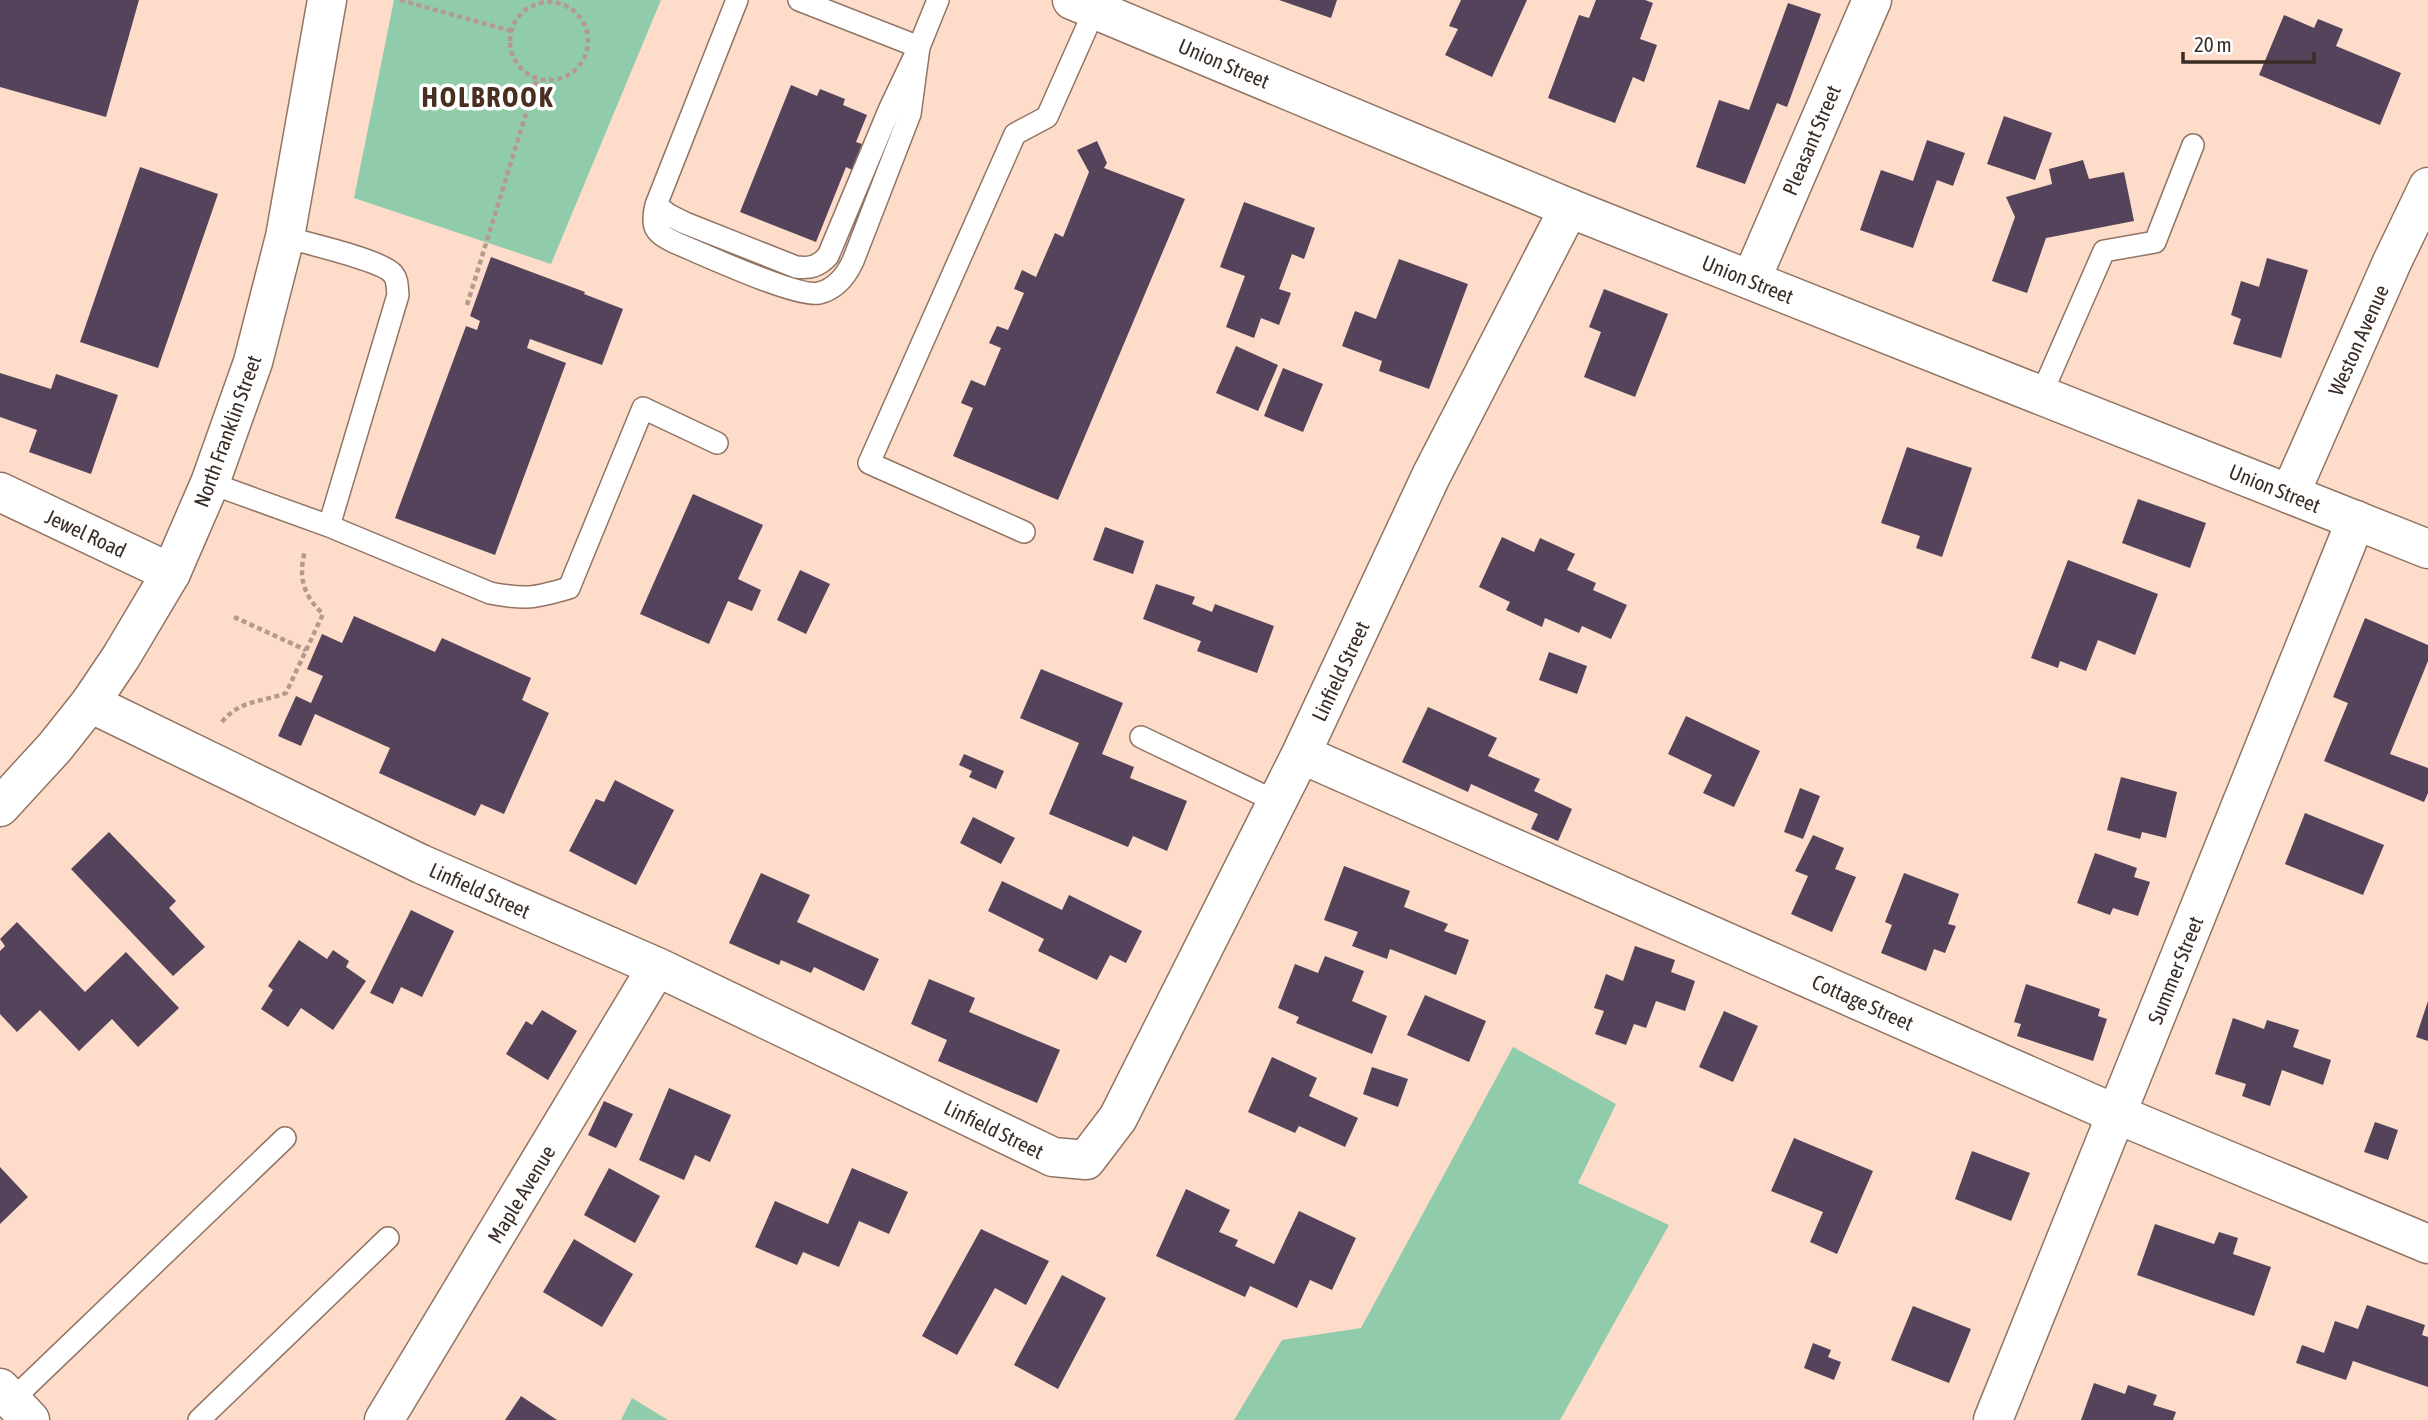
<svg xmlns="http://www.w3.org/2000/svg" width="2428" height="1420" viewBox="0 0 2428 1420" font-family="'Asap Condensed',sans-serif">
  <rect width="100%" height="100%" fill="#fddcca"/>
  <path fill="#90ccac" d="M 394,0 L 661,0 L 551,264 L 354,198 Z
    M 1513,1047 L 1616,1104 L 1578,1183 L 1669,1225 L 1560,1420 L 1234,1420 L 1282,1340 L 1361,1328 Z
    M 632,1398 L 668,1420 L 621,1420 Z"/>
  <path fill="#54435a" d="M 0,0 L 139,0 L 106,117 L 0,87 Z
    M 1279,0 L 1337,0 L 1331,18 Z
    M 1461,0 L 1527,0 L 1492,77 L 1445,55 L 1458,29 L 1449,26 Z
    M 1596,0 L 1645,0 L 1653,3 L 1640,39 L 1657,45 L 1644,82 L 1633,77 L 1615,123 L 1548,98 L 1579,15 L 1589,18 Z
    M 1788,3 L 1821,14 L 1787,107 L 1777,103 L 1745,184 L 1696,167 L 1719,100 L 1749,110 Z
    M 2284,15 L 2314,28 L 2318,19 L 2343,29 L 2336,46 L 2401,73 L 2380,125 L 2259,75 Z
    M 791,85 L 817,96 L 820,89 L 845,99 L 843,105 L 867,115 L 856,142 L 862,144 L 852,170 L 846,167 L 816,242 L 740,212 Z
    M 2004,116 L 2052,133 L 2035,180 L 1987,164 Z
    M 1927,140 L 1965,153 L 1953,186 L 1937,180 L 1913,248 L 1860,230 L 1881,170 L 1913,181 Z
    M 1097,141 L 1107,163 L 1104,168 L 1185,199 L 1058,500 L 953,456 L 973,408 L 961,403 L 971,380 L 985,386 L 1001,348 L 989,343 L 997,326 L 1008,330 L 1024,293 L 1014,289 L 1022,270 L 1036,277 L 1055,233 L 1063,237 L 1089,172 L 1077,150 Z
    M 2083,160 L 2089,179 L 2124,172 L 2134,221 L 2046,238 L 2027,293 L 1992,281 L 2015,217 L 2006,197 L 2052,184 L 2049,169 Z
    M 140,167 L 218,194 L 158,368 L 80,342 Z
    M 1244,202 L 1315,228 L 1304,259 L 1292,254 L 1279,289 L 1291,293 L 1279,325 L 1261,318 L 1254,338 L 1226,327 L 1245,276 L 1220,267 Z
    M 491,257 L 585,292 L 584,294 L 623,309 L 602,365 L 530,339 L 527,348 L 566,363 L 495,555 L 395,518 L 466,326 L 477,330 L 480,321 L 470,316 Z
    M 2267,258 L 2308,270 L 2281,358 L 2233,344 L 2241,319 L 2231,315 L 2241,281 L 2259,287 Z
    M 1399,259 L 1468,284 L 1429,389 L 1379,371 L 1382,361 L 1342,346 L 1355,311 L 1376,319 Z
    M 1604,289 L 1668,314 L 1635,397 L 1584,377 L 1601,332 L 1589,327 Z
    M 1236,346 L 1278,365 L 1258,411 L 1216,393 Z
    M 1283,368 L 1323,384 L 1303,432 L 1264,416 Z
    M 0,373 L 51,389 L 56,374 L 118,395 L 91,474 L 29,452 L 37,430 L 0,417 Z
    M 1907,447 L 1972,468 L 1942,557 L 1916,548 L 1920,536 L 1881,523 Z
    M 693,494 L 763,525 L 738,579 L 761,590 L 752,611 L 728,601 L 709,644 L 640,614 Z
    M 2138,499 L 2206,523 L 2190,568 L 2122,543 Z
    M 1105,527 L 1144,541 L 1133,574 L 1093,560 Z
    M 1502,537 L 1534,552 L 1540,538 L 1575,554 L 1567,570 L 1596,583 L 1593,590 L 1627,605 L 1611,639 L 1582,626 L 1579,633 L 1545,618 L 1542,627 L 1506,610 L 1510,602 L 1479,587 Z
    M 2068,560 L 2158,594 L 2135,655 L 2098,640 L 2086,671 L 2060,661 L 2058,668 L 2031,658 Z
    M 800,570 L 830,584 L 806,634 L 777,620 Z
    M 1156,584 L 1195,597 L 1192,604 L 1212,612 L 1215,604 L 1274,626 L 1257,673 L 1197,651 L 1201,641 L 1143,619 Z
    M 354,616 L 435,652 L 442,638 L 531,678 L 522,700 L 549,713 L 504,814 L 481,804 L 475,816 L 379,773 L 390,748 L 315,714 L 301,746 L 278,736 L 296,696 L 311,703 L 323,676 L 307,669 L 322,634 L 342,643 Z
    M 2365,618 L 2428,645 L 2428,661 L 2390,754 L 2428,768 L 2428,793 L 2424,802 L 2324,761 L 2348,703 L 2333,697 Z
    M 1549,652 L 1587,666 L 1577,694 L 1539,680 Z
    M 1041,669 L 1123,703 L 1102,754 L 1134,767 L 1130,778 L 1187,801 L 1167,851 L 1133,836 L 1128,847 L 1049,814 L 1079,743 L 1020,718 Z
    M 1428,707 L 1497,738 L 1488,756 L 1540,779 L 1534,791 L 1572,809 L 1558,841 L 1531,829 L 1538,814 L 1471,784 L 1468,792 L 1402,762 Z
    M 1686,716 L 1760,751 L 1734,807 L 1703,793 L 1712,775 L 1668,754 Z
    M 964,754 L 1004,771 L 996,789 L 969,777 L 972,771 L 959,765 Z
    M 2121,777 L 2177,792 L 2166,838 L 2142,832 L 2140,839 L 2107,830 Z
    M 615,780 L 674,810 L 636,885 L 569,851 L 596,799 L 604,802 Z
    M 1800,788 L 1820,796 L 1803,839 L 1784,832 Z
    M 2305,813 L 2384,845 L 2363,895 L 2285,864 Z
    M 973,817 L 1015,838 L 1001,864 L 960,843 Z
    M 109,832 L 176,901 L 169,908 L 205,947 L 173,976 L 71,869 Z
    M 1813,835 L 1844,848 L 1835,869 L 1856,877 L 1832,932 L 1791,914 L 1808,876 L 1795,871 Z
    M 2095,853 L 2137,868 L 2134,877 L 2150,882 L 2138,916 L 2113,908 L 2110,915 L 2077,903 Z
    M 1344,866 L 1410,891 L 1404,907 L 1448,924 L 1444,931 L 1469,940 L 1456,975 L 1390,949 L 1387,959 L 1352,946 L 1358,932 L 1324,920 Z
    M 761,873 L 810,895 L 797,922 L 879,959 L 864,991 L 814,967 L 811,973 L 781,960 L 779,965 L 729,943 Z
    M 1904,873 L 1959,894 L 1948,924 L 1956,926 L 1945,953 L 1934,949 L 1926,971 L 1881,953 L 1892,925 L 1885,922 Z
    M 1002,881 L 1062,910 L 1069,895 L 1142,931 L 1126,963 L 1110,955 L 1097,980 L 1038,951 L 1044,939 L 988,911 Z
    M 411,910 L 454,931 L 422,997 L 401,987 L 393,1004 L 370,993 Z
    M 17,922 L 85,992 L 126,952 L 179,1008 L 138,1047 L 112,1019 L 79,1051 L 40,1010 L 17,1032 L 0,1014 L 0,951 L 5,946 L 0,939 Z
    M 299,940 L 327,959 L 333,950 L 349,961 L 346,967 L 366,981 L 333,1030 L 301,1008 L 288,1027 L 261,1009 L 273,990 L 268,986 Z
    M 1635,946 L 1675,960 L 1671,972 L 1695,981 L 1685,1011 L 1656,1001 L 1646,1028 L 1634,1024 L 1626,1045 L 1595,1034 L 1604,1011 L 1594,1008 L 1606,974 L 1623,981 Z
    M 1325,956 L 1364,971 L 1352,1001 L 1387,1016 L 1372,1054 L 1296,1023 L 1299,1017 L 1278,1008 L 1295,964 L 1318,973 Z
    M 929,979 L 975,998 L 969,1012 L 1060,1050 L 1037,1103 L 938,1061 L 947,1040 L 911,1024 Z
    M 2026,984 L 2100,1009 L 2098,1016 L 2107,1019 L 2093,1061 L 2017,1036 L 2021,1024 L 2014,1022 Z
    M 1425,995 L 1486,1021 L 1469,1062 L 1407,1035 Z
    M 2428,1001 L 2428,1041 L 2416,1037 Z
    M 542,1010 L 577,1031 L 548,1080 L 506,1054 L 526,1021 L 532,1025 Z
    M 1724,1011 L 1758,1026 L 1733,1082 L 1699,1067 Z
    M 2233,1018 L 2264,1029 L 2267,1020 L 2299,1030 L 2293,1047 L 2331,1060 L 2323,1085 L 2282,1070 L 2270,1106 L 2242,1096 L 2246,1084 L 2215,1074 Z
    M 1272,1057 L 1317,1078 L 1309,1096 L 1358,1118 L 1345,1147 L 1299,1126 L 1295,1133 L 1248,1112 Z
    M 1372,1067 L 1408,1079 L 1398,1107 L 1363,1094 Z
    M 669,1088 L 731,1115 L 710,1162 L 695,1155 L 684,1180 L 639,1160 Z
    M 604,1101 L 633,1114 L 616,1148 L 588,1135 Z
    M 2375,1122 L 2398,1130 L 2388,1160 L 2364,1152 Z
    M 1794,1138 L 1873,1171 L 1837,1254 L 1810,1242 L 1823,1212 L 1771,1191 Z
    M 1972,1151 L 2030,1173 L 2011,1221 L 1955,1199 Z
    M 0,1167 L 28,1197 L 0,1224 Z
    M 609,1168 L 660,1196 L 635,1243 L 584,1215 Z
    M 852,1168 L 908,1192 L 889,1234 L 859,1221 L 839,1267 L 803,1252 L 797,1265 L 755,1247 L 775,1201 L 828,1224 Z
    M 1186,1189 L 1230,1210 L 1219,1232 L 1238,1240 L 1235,1246 L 1274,1264 L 1299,1211 L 1356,1238 L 1332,1290 L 1310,1280 L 1297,1308 L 1250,1286 L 1245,1297 L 1156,1256 Z
    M 2155,1224 L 2214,1244 L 2219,1232 L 2238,1238 L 2233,1254 L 2271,1267 L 2254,1316 L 2137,1275 Z
    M 981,1229 L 1049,1261 L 1026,1305 L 995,1288 L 957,1355 L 922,1336 Z
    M 574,1239 L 633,1274 L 602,1327 L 543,1292 Z
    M 1062,1275 L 1106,1298 L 1058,1389 L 1014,1365 Z
    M 2367,1305 L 2425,1325 L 2422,1335 L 2428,1337 L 2428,1387 L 2353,1361 L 2346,1380 L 2296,1363 L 2302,1345 L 2324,1353 L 2335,1321 L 2358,1329 Z
    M 1913,1306 L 1971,1329 L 1949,1383 L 1891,1360 Z
    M 1813,1343 L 1831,1350 L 1828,1357 L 1841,1362 L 1834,1380 L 1804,1368 Z
    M 2094,1383 L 2125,1394 L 2128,1385 L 2157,1395 L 2153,1405 L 2176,1412 L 2173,1420 L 2081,1420 Z
    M 521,1396 L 557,1420 L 505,1420 Z"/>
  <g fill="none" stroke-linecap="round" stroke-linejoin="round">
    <defs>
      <path id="service" d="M 737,0 L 656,205 C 650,229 656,233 676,243 C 703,254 797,298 819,293 C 836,289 846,276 853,261 L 910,114 L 919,47 L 938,0
        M 656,205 L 669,215 L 685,223 L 796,267 C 810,269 819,266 828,256 L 890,108 L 919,47 L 799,0
        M 285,237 C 305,243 382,260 393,274 C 398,280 397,287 398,295 L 329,526
        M 2041,395 L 2104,251 L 2155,242 L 2193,145
        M 210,483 L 329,526 L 490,593 C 526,600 534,598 569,588 L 643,408 L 717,443
        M 1024,532 L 869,463 L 1015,134 L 1047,117 L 1095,9
        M 1141,737 L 1277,802
        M 12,1400 L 285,1138
        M 199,1420 L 388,1238"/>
      <path id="minor" d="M 1751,280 L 1872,0
        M 0,492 L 171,573
        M 2290,494 L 2392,262 L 2428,187
        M 90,703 L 421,864 L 657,967 L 1053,1157 L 1086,1160 L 1118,1118 L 1301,754 L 1431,476 L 1569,208
        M 1301,754 L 2102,1108 L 2428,1244
        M 0,1388 L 30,1420
        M 384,1420 L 657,967
        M 1993,1420 L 2356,520"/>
      <path id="secondary" d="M 1072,0 L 1569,208 L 2428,549
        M 0,807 L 55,747 L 90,703 L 121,657 L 171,573 L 210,483 L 253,362 L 285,237 L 327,0"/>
    </defs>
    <use href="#service" stroke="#917463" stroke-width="24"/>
    <use href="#minor" stroke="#917463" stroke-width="41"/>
    <use href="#secondary" stroke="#917463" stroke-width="41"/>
    <path stroke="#b39a8c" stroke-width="4.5" stroke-dasharray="5 3.5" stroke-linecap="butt" d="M 400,0 L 511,31
      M510 41a39 39 0 1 1 78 0a39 39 0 1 1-78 0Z
      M 467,305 L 537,78
      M 234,617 L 306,650
      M 222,722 C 239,700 263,702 286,693 L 323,614 C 303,595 298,577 305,551"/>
    <use href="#service" stroke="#fff" stroke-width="21"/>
    <use href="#minor" stroke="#fff" stroke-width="38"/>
    <use href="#secondary" stroke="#fff" stroke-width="38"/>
  </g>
  <g text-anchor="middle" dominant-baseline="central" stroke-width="7" stroke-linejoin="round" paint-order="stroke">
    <g font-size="21" fill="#3a2d26" stroke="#fff">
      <text transform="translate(1224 63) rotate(23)">Union Street</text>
      <text transform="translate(1811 140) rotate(-67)">Pleasant Street</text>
      <text transform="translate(1748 279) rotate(22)">Union Street</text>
      <text transform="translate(2358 340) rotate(-66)">Weston Avenue</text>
      <text transform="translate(227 431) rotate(-70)">North Franklin Street</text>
      <text transform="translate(2275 488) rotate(22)">Union Street</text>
      <text transform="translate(86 533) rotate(25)">Jewel Road</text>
      <text transform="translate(1340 671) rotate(-65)">Linfield Street</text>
      <text transform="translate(480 890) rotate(24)">Linfield Street</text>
      <text transform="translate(2175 970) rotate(-68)">Summer Street</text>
      <text transform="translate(1863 1002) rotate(24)">Cottage Street</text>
      <text transform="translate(994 1129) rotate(26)">Linfield Street</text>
      <text transform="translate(521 1194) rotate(-59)">Maple Avenue</text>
    </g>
    <g font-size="28" font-weight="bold" letter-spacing="2" fill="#482f21" stroke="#fff">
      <text x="488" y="97">HOLBROOK</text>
    </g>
  </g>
  <path d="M2183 52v10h131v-10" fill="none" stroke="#3a2d26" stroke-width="3.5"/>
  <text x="2194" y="52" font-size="21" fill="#3a2d26" stroke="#ffffff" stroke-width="5" paint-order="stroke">20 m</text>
</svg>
